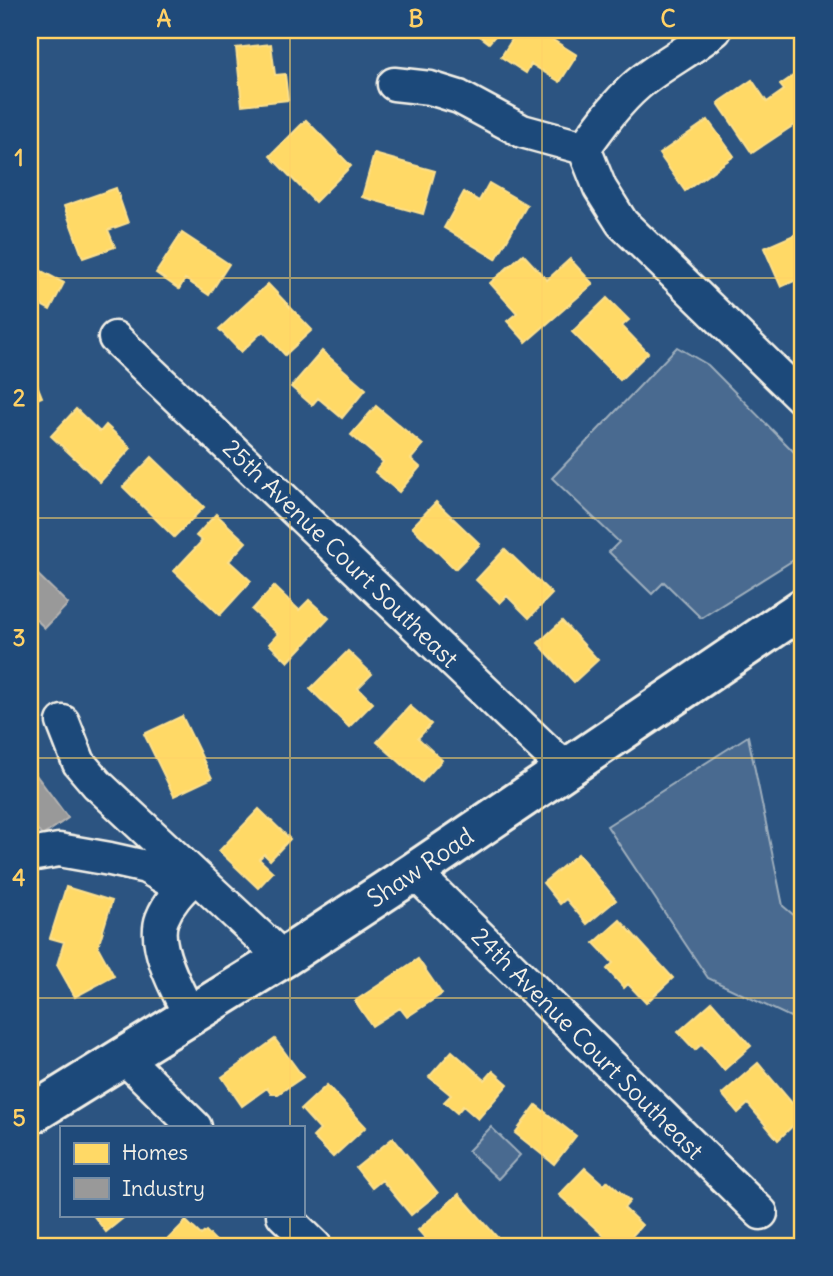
<svg xmlns="http://www.w3.org/2000/svg" width="833" height="1276" viewBox="0 0 833 1276" font-family="Delius,sans-serif">
  <rect width="100%" height="100%" fill="#2c5481"/>
  <filter id="ink" filterUnits="userSpaceOnUse"><feTurbulence type="fractalNoise" baseFrequency=".0143" numOctaves="2"/><feDisplacementMap in="SourceGraphic" scale="14" xChannelSelector="R" yChannelSelector="G"/><feConvolveMatrix kernelMatrix="1 2 1 2 8 2 1 2 1" color-interpolation-filters="sRGB"/></filter>
  <g filter="url(#ink)">
    <path fill="#496b90" stroke="#9eaebc" stroke-width="2" d="M 677,347 L 708,365 L 803,461 L 803,554 L 701,618 L 664,582 L 652,594 L 609,552 L 619,542 L 552,478 Z
      M 748,736 L 783,906 L 803,923 L 803,1023 L 708,978 L 607,826 Z
      M 491,1127 L 520,1155 L 498,1179 L 468,1151 Z"/>
    <path fill="#ffd966" stroke="#fce08d" stroke-width="2" d="M 472,30 L 500,30 L 489,43 Z
      M 518,30 L 537,30 L 577,55 L 560,82 L 531,64 L 526,73 L 501,57 Z
      M 271,44 L 275,75 L 285,74 L 288,100 L 242,105 L 236,48 Z
      M 799,72 L 803,78 L 803,119 L 752,153 L 718,103 L 752,80 L 767,102 L 784,90 L 780,85 Z
      M 306,120 L 351,166 L 315,202 L 270,156 Z
      M 708,120 L 734,156 L 685,191 L 659,154 Z
      M 374,154 L 435,171 L 423,214 L 362,197 Z
      M 489,183 L 527,205 L 496,259 L 444,228 L 464,192 L 479,201 Z
      M 116,188 L 128,223 L 108,230 L 115,247 L 83,258 L 64,206 Z
      M 803,231 L 803,277 L 781,287 L 764,248 Z
      M 182,233 L 229,264 L 209,295 L 185,279 L 179,289 L 156,273 Z
      M 523,254 L 547,280 L 570,259 L 593,284 L 526,342 L 507,321 L 517,313 L 490,283 Z
      M 30,265 L 64,283 L 50,310 L 30,299 Z
      M 268,284 L 312,330 L 285,355 L 263,331 L 241,352 L 219,329 Z
      M 607,298 L 629,320 L 622,326 L 648,353 L 620,380 L 572,332 Z
      M 322,351 L 366,389 L 342,418 L 318,398 L 312,405 L 291,387 Z
      M 30,367 L 42,397 L 30,402 Z
      M 376,406 L 423,445 L 411,459 L 420,467 L 399,492 L 375,472 L 383,462 L 351,435 Z
      M 76,409 L 100,432 L 106,425 L 131,448 L 100,482 L 51,436 Z
      M 152,457 L 204,507 L 174,537 L 123,487 Z
      M 436,502 L 480,544 L 455,569 L 412,527 Z
      M 216,514 L 246,542 L 229,561 L 251,581 L 220,615 L 174,571 L 202,541 L 196,536 Z
      M 505,549 L 552,594 L 529,618 L 507,596 L 500,603 L 476,580 Z
      M 274,586 L 299,610 L 309,600 L 329,618 L 288,662 L 269,644 L 278,634 L 252,610 Z
      M 562,621 L 598,660 L 574,682 L 538,643 Z
      M 348,651 L 372,674 L 358,688 L 373,703 L 349,727 L 310,689 Z
      M 410,706 L 431,724 L 418,738 L 442,760 L 422,782 L 377,742 Z
      M 182,716 L 212,778 L 174,796 L 144,734 Z
      M 259,809 L 290,839 L 270,860 L 264,854 L 259,859 L 273,872 L 258,888 L 219,851 Z
      M 578,854 L 616,900 L 587,924 L 566,899 L 560,904 L 543,883 Z
      M 66,887 L 112,901 L 98,947 L 114,976 L 75,997 L 57,965 L 64,942 L 50,938 Z
      M 620,920 L 673,978 L 646,1003 L 628,984 L 624,988 L 607,969 L 613,963 L 594,943 Z
      M 418,959 L 442,994 L 407,1017 L 400,1008 L 372,1026 L 355,1001 Z
      M 712,1002 L 751,1046 L 724,1070 L 702,1044 L 695,1050 L 678,1032 Z
      M 275,1039 L 303,1077 L 278,1094 L 271,1094 L 267,1088 L 242,1106 L 222,1077 Z
      M 452,1051 L 485,1080 L 493,1071 L 508,1084 L 478,1119 L 463,1106 L 457,1113 L 444,1102 L 451,1095 L 429,1077 Z
      M 758,1063 L 803,1116 L 778,1140 L 748,1104 L 738,1113 L 722,1094 Z
      M 327,1085 L 366,1127 L 333,1157 L 313,1137 L 320,1130 L 301,1109 Z
      M 536,1105 L 576,1136 L 554,1164 L 515,1133 Z
      M 393,1138 L 438,1193 L 411,1215 L 382,1180 L 372,1188 L 356,1168 Z
      M 585,1168 L 604,1185 L 608,1181 L 630,1201 L 624,1208 L 642,1225 L 623,1246 L 615,1246 L 559,1195 Z
      M 459,1194 L 504,1245 L 503,1246 L 446,1246 L 444,1244 L 432,1246 L 418,1230 Z
      M 93,1215 L 127,1215 L 106,1232 Z
      M 186,1221 L 201,1235 L 206,1231 L 221,1246 L 161,1246 Z"/>
    <path fill="#999" stroke="#b4b3b1" stroke-width="2" d="M 30,567 L 68,604 L 45,628 L 30,614 Z
      M 31,768 L 68,818 L 42,836 L 30,819 Z"/>
    <g fill="none" stroke-linecap="round" stroke-linejoin="round">
      <defs>
        <path id="minor" d="M 394,84 L 430,88 L 459,97 L 522,131 L 584,148 L 600,188 L 622,223 L 803,399
          M 584,148 C 600,126 617,102 638,84 C 662,64 691,50 715,30
          M 115,338 L 566,769
          M 63,722 L 79,763 L 97,784 L 283,958
          M 30,855 L 59,850 L 110,859 L 146,867 L 183,888
          M 414,872 L 761,1213
          M 190,1015 C 178,992 152,945 162,919 C 169,901 182,889 195,876
          M 124,1057 L 195,1127
          M 283,1215 L 315,1246"/>
        <path id="major" d="M 30,1115 L 283,958 L 414,872 L 803,608"/>
      </defs>
      <use href="#minor" stroke="#f4f1e8" stroke-width="37"/>
      <use href="#major" stroke="#f4f1e8" stroke-width="44"/>
      <use href="#minor" stroke="#1f4a7a" stroke-width="32"/>
      <use href="#major" stroke="#1f4a7a" stroke-width="38"/>
    </g>
  </g>
  <path fill="none" stroke="#ffd166" stroke-width="2" stroke-opacity="0.55" d="M 290,30 L 290,1127M 542,30 L 542,1246M 30,278 L 803,278M 30,518 L 803,518M 30,758 L 803,758M 30,998 L 803,998M 290,1215 L 290,1246"/>
  <g text-anchor="middle" dominant-baseline="central" stroke-width="7" stroke-linejoin="round" paint-order="stroke">
    <g font-size="24" fill="#f4f1e8" stroke="#1f4a7a">
      <text transform="translate(341 553) rotate(44)">25th Avenue Court Southeast</text>
      <text transform="translate(420 867) rotate(-34)">Shaw Road</text>
      <text transform="translate(588 1043) rotate(45)">24th Avenue Court Southeast</text>
    </g>
  </g>
  <rect width="833" height="1276" fill="none" stroke="#1f4a7a" stroke-width="77"/>
  <rect x="60" y="1126" width="245" height="91" fill="#1f4a7a" stroke="#748da6" stroke-width="2"/>
  <rect x="74" y="1143" width="35" height="21" fill="#ffd966" stroke="#748da6" stroke-width="2"/>
  <text x="122" y="1160" font-size="21" fill="#f4f1e8">Homes</text>
  <rect x="74" y="1178" width="35" height="21" fill="#999999" stroke="#748da6" stroke-width="2"/>
  <text x="122" y="1196" font-size="21" fill="#f4f1e8">Industry</text>
  <rect x="38" y="38" width="756" height="1200" fill="none" stroke="#ffd166" stroke-width="2.5"/>
  <g font-size="23" text-anchor="middle" font-weight="bold" fill="#ffd166">
    <text x="164" y="27">A</text>
    <text x="416" y="27">B</text>
    <text x="668" y="27">C</text>
    <text x="19" y="166">1</text>
    <text x="19" y="406">2</text>
    <text x="19" y="646">3</text>
    <text x="19" y="886">4</text>
    <text x="19" y="1126">5</text>
  </g>
</svg>
